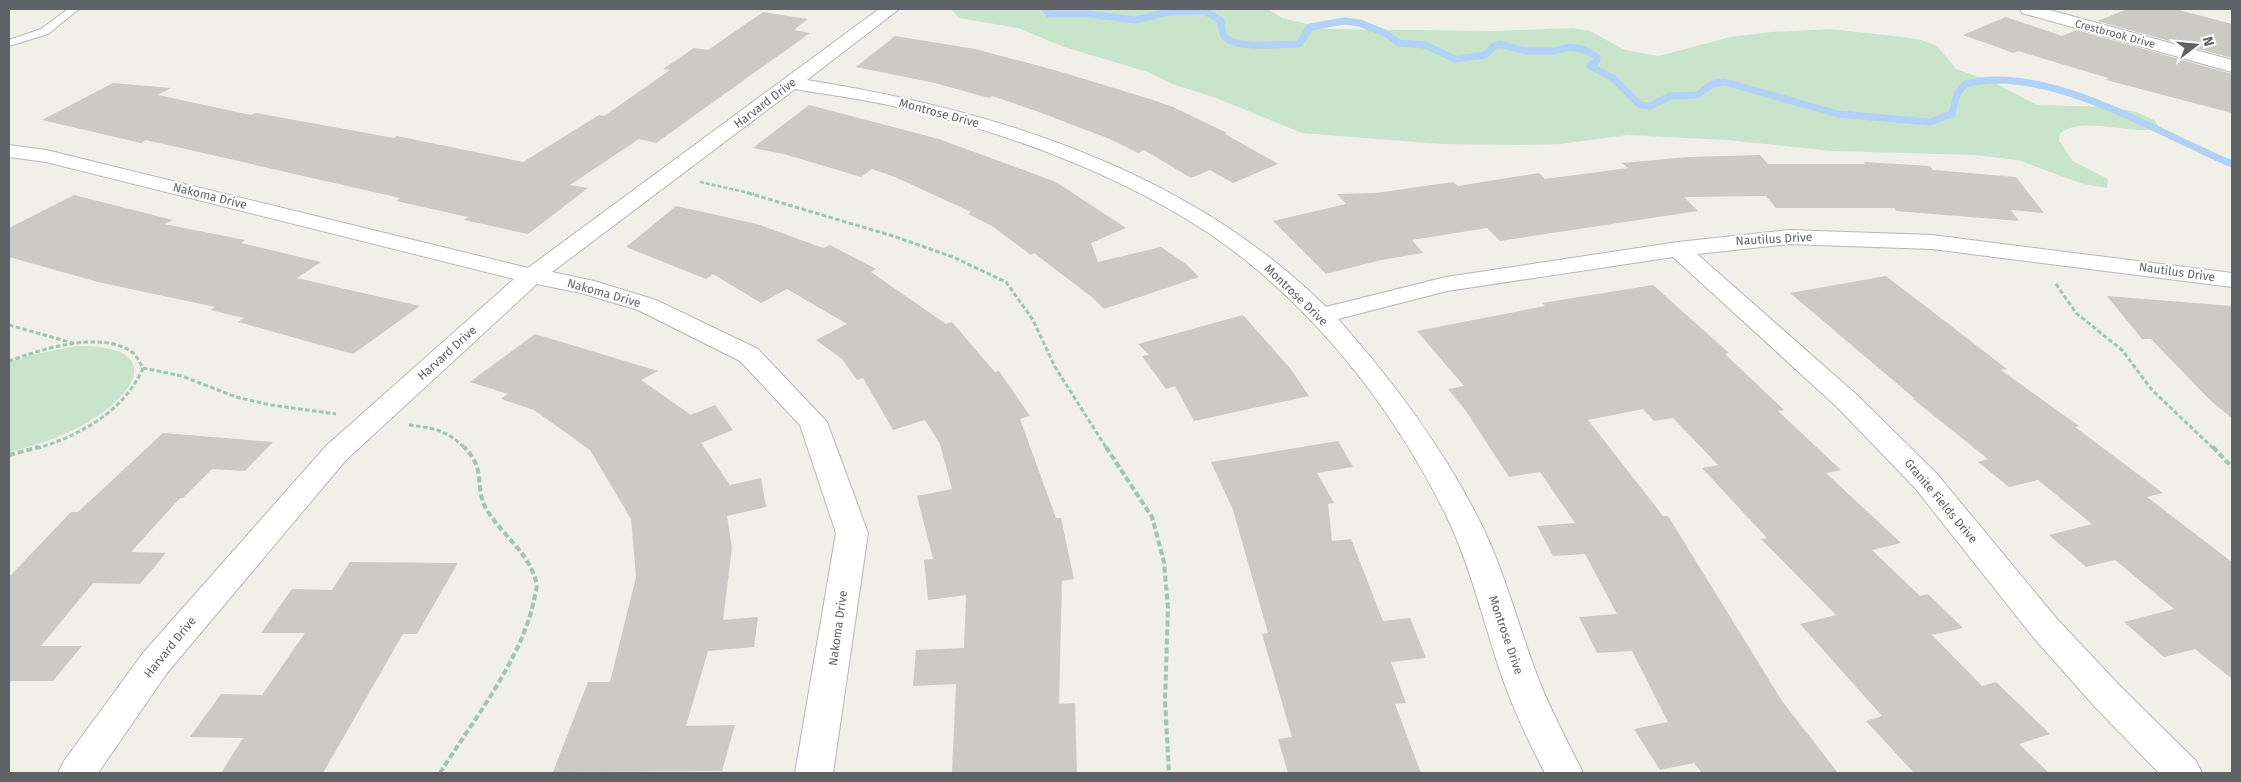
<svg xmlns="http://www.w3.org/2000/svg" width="2241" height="782" viewBox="0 0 2241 782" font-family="'Fira Sans',sans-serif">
  <rect width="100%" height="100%" fill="#f0efe8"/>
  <path fill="#c8e5cb" d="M 951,9 L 1268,9 L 1282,18 L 1328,29 L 1494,31 L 1573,28 L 1590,31 L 1625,50 L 1659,56 L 1730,37 L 1771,32 L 1831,29 L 1902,37 L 1921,40 L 1937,46 L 1956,69 L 1993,82 L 2037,105 L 2113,107 L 2136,112 L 2154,120 L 2160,128 C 2129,136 2086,115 2060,133 L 2059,141 L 2073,161 L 2108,179 L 2107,188 L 2083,184 L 2018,160 L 1974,155 L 1832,151 L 1727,140 L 1628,135 L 1559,144 L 1521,145 L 1440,144 L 1302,133 L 1216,98 L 1172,84 L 1148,72 L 1064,47 L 1018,28 L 959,18 Z
    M 77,346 C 160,345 143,389 88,422 C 64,436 36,446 9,452 L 9,362 L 31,355 Z"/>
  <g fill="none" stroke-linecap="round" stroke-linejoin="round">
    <path stroke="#b1d1f7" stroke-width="7" d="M 1045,9 L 1049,14 L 1090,14 L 1135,20 L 1169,12 L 1205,11 L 1221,21 C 1222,27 1221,35 1227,39 C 1242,49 1282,44 1299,44 L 1310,27 L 1344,21 L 1360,23 L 1385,33 L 1399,43 L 1425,45 L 1455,59 L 1485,55 L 1494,46 L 1500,44 L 1525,51 L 1554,51 L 1570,47 L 1585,50 L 1597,57 L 1597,61 L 1590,66 L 1613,78 L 1640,105 L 1650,106 L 1670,96 L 1697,95 L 1712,84 L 1725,82 L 1838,114 L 1930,122 L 1952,114 L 1957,94 L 1965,84 C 2045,62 2159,134 2232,164"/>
  </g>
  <path fill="#cccac5" d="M 2128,9 L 2175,9 L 2232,24 L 2232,58 L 2097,21 Z
    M 763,12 L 808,19 L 794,30 L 810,33 L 656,143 L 639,139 L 570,185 L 588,188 L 528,234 L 464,220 L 468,217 L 396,201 L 400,198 L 146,140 L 141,143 L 42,120 L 113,83 L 171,88 L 158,95 L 251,115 L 256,113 L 394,138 L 397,136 L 523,162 L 599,115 L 604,116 L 670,70 L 663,69 L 694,48 L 708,50 Z
    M 2006,17 L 2062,36 L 2076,30 L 2232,74 L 2232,113 L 2106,80 L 2108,78 L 2018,51 L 2014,53 L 1963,35 Z
    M 895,36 L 975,49 L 1058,71 L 1150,99 L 1173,107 L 1227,133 L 1225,134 L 1278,164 L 1233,183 L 1210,170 L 1191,178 L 1144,150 L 1138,153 L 1110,139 L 1036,111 L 992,96 L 989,98 L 935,83 L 856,67 Z
    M 809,105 L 939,139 L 1056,182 L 1126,228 L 1091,243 L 1098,262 L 1161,247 L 1186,264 L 1199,277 L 1104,309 L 1093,298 L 1034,253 L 1031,255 L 992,226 L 968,214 L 971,212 L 895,177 L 872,169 L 861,177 L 784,154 L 753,148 Z
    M 1760,155 L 1768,164 L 1865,164 L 1864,162 L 1930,166 L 1933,170 L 2016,177 L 2044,213 L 2011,210 L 2019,221 L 1896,211 L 1895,208 L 1776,208 L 1766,196 L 1684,197 L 1698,211 L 1500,241 L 1487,228 L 1412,240 L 1423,253 L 1381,260 L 1326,274 L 1273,221 L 1346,204 L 1337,194 L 1376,193 L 1453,182 L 1458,186 L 1539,173 L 1545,179 L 1628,168 L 1622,163 L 1688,157 Z
    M 74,195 L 173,220 L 164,224 L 245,240 L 241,243 L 321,262 L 297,278 L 420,306 L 353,354 L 238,322 L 244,318 L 210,310 L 215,307 L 98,282 L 9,257 L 9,228 Z
    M 676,206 L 757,224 L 823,248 L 830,245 L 876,269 L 871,272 L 946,324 L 952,322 L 995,372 L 999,371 L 1030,416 L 1020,419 L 1056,518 L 1061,518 L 1074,579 L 1062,581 L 1059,704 L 1075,703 L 1077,773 L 952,773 L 956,684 L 913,686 L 916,650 L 964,648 L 966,595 L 928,600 L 924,560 L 933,559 L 917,496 L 952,489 L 940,444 L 925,420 L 893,430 L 863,378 L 857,380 L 842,359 L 816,340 L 847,324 L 787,289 L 761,303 L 713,274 L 706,279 L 626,247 Z
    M 1886,276 L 2007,369 L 2001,370 L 2079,426 L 2075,427 L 2163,493 L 2147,497 L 2232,562 L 2232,679 L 2195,649 L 2164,657 L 2124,622 L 2174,609 L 2115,560 L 2086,567 L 2049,535 L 2092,524 L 2038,480 L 2009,487 L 1978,462 L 1988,459 L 1913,399 L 1914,398 L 1790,293 Z
    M 1653,285 L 1729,353 L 1725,354 L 1784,410 L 1778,411 L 1841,470 L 1826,473 L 1901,543 L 1872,550 L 1920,596 L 1928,594 L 1963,628 L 1932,635 L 1982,686 L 1996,682 L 2050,734 L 2019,744 L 2049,773 L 1914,773 L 1866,721 L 1882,716 L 1800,624 L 1836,615 L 1761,539 L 1767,538 L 1702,468 L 1718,465 L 1673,418 L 1654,421 L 1643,409 L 1588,420 L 1663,516 L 1668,516 L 1782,701 L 1838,773 L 1702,773 L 1694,763 L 1660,770 L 1634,729 L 1668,722 L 1632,651 L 1597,653 L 1579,617 L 1617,614 L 1585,554 L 1553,556 L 1537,526 L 1575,523 L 1540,472 L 1509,477 L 1466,411 L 1448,389 L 1464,386 L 1417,331 L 1545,306 L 1542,303 Z
    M 2107,296 L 2232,306 L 2232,418 L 2211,401 L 2151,339 L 2142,339 Z
    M 1243,315 L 1290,368 L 1309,396 L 1194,421 L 1175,386 L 1166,389 L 1142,356 L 1149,355 L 1138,344 Z
    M 535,334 L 658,371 L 641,380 L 691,415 L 715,405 L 733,430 L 701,443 L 730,485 L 761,478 L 766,507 L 727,516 L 732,548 L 723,620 L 758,617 L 754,647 L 708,651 L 686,726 L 735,725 L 722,771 L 553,772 L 588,682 L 610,682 L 636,577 L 631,519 L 590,450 L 534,410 L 501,399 L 508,394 L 470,382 Z
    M 163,433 L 273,442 L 245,471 L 212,469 L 183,498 L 180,498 L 131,552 L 166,553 L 140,584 L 93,583 L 41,646 L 82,646 L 53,681 L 11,681 L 9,684 L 9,577 L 71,512 L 78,512 Z
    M 1338,441 L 1353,467 L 1317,473 L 1334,503 L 1328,504 L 1332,541 L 1351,539 L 1383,621 L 1410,618 L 1426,658 L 1391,662 L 1406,703 L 1395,704 L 1421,773 L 1288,773 L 1278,739 L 1292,737 L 1262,634 L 1268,633 L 1233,510 L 1211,462 Z
    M 350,562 L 458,563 L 417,634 L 403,634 L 323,773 L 221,773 L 243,738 L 190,737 L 221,694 L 262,695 L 305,633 L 261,633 L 292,589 L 332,590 Z"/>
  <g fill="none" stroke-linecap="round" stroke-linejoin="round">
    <defs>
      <path id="lane" d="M 68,9 L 79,9 L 48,34 L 9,46 L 9,40 L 41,29 Z"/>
      <path id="street" d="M 879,9 L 899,9 L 807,80 C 995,110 1188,170 1326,307 L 1446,277 L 1678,242 L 1789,230 L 1932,235 L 2232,273 L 2232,287 L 1932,249 L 1789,244 L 1697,254 L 1857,395 L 1937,474 L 2057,619 L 2121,687 L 2196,761 L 2202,773 L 2159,773 L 2095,707 L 2033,637 L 1915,488 L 1837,407 L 1673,257 L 1447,291 L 1338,319 C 1391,379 1439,442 1476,514 C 1502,563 1516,618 1535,670 C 1548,706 1566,738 1583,773 L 1545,773 C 1527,739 1511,704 1499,668 C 1482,616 1469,562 1445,513 C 1399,420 1334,334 1255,268 C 1162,189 1015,133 897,107 C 864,99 829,95 795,89 L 552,272 L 594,281 L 656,300 L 758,349 L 827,422 L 868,533 L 833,773 L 795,773 L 836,533 L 800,425 L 740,361 L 638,310 L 581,293 L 537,284 L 346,460 L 167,673 L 98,773 L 58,773 L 64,761 L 143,653 L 326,446 L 514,279 L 46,162 L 9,157 L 9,145 L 46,150 L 528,268 Z
        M 2020,9 L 2046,9 L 2232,60 L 2232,72 L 2022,13 Z"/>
    </defs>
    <use href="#lane" stroke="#b5b7bb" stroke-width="2"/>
    <use href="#street" stroke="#b5b7bb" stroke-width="2"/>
    <path stroke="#a1c5af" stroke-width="2.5" stroke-dasharray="4 2" stroke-linecap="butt" d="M 700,182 L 754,194"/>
    <path stroke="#a1c5af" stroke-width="3" stroke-dasharray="4.5 2.5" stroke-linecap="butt" d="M 748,193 L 893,236 L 953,257 L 1006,282 L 1033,320 L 1055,367 L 1107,449
      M 2056,284 L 2076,313 L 2122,350 L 2152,390 L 2214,449
      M 9,325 L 73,343
      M 9,361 C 42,349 100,330 132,352 C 137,356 140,363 143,368 C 124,412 79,436 35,449
      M 143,368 L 182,376 L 236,397 L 271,405 L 336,414
      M 409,425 C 434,428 447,430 466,449"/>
    <path stroke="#a1c5af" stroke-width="4" stroke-dasharray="6 3" stroke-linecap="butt" d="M 1106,447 L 1152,517 L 1164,562 L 1168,608 L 1165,701 L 1169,773
      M 2213,447 L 2232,467
      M 9,455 L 39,447
      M 440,773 C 472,722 522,659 534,600 C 535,594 538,587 536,581 C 528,552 502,535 487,510 C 473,487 488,471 464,447"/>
    <use href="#lane" fill="#fff" fill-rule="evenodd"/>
    <use href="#street" fill="#fff" fill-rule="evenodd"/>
  </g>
  <g text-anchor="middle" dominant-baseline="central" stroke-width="4" stroke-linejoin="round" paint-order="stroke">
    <g font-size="11" fill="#5f6267" stroke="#fff">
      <text transform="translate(2115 34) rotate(15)">Crestbrook Drive</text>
    </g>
    <g font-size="12" fill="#5f6267" stroke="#fff">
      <text transform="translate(765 103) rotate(-37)">Harvard Drive</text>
      <text transform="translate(939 113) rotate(15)">Montrose Drive</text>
      <text transform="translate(210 196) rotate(14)">Nakoma Drive</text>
      <text transform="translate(1774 239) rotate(-3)">Nautilus Drive</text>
      <text transform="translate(2177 272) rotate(8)">Nautilus Drive</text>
      <text transform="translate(604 293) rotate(16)">Nakoma Drive</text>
      <text transform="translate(1296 295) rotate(44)">Montrose Drive</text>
      <text transform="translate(447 353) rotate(-42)">Harvard Drive</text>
      <text transform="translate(1941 501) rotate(50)">Granite Fields Drive</text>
      <text transform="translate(838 628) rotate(-82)">Nakoma Drive</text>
      <text transform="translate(1506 635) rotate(71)">Montrose Drive</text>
      <text transform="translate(170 647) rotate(-51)">Harvard Drive</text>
    </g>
  </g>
  <rect width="2241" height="782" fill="none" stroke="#5f6267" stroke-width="20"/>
  <g transform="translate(2196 45) rotate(74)" stroke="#ffffff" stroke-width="4" paint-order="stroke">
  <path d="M0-4L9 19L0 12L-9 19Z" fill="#5f6267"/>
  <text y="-8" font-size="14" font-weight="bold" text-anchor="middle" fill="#5f6267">N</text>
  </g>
</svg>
